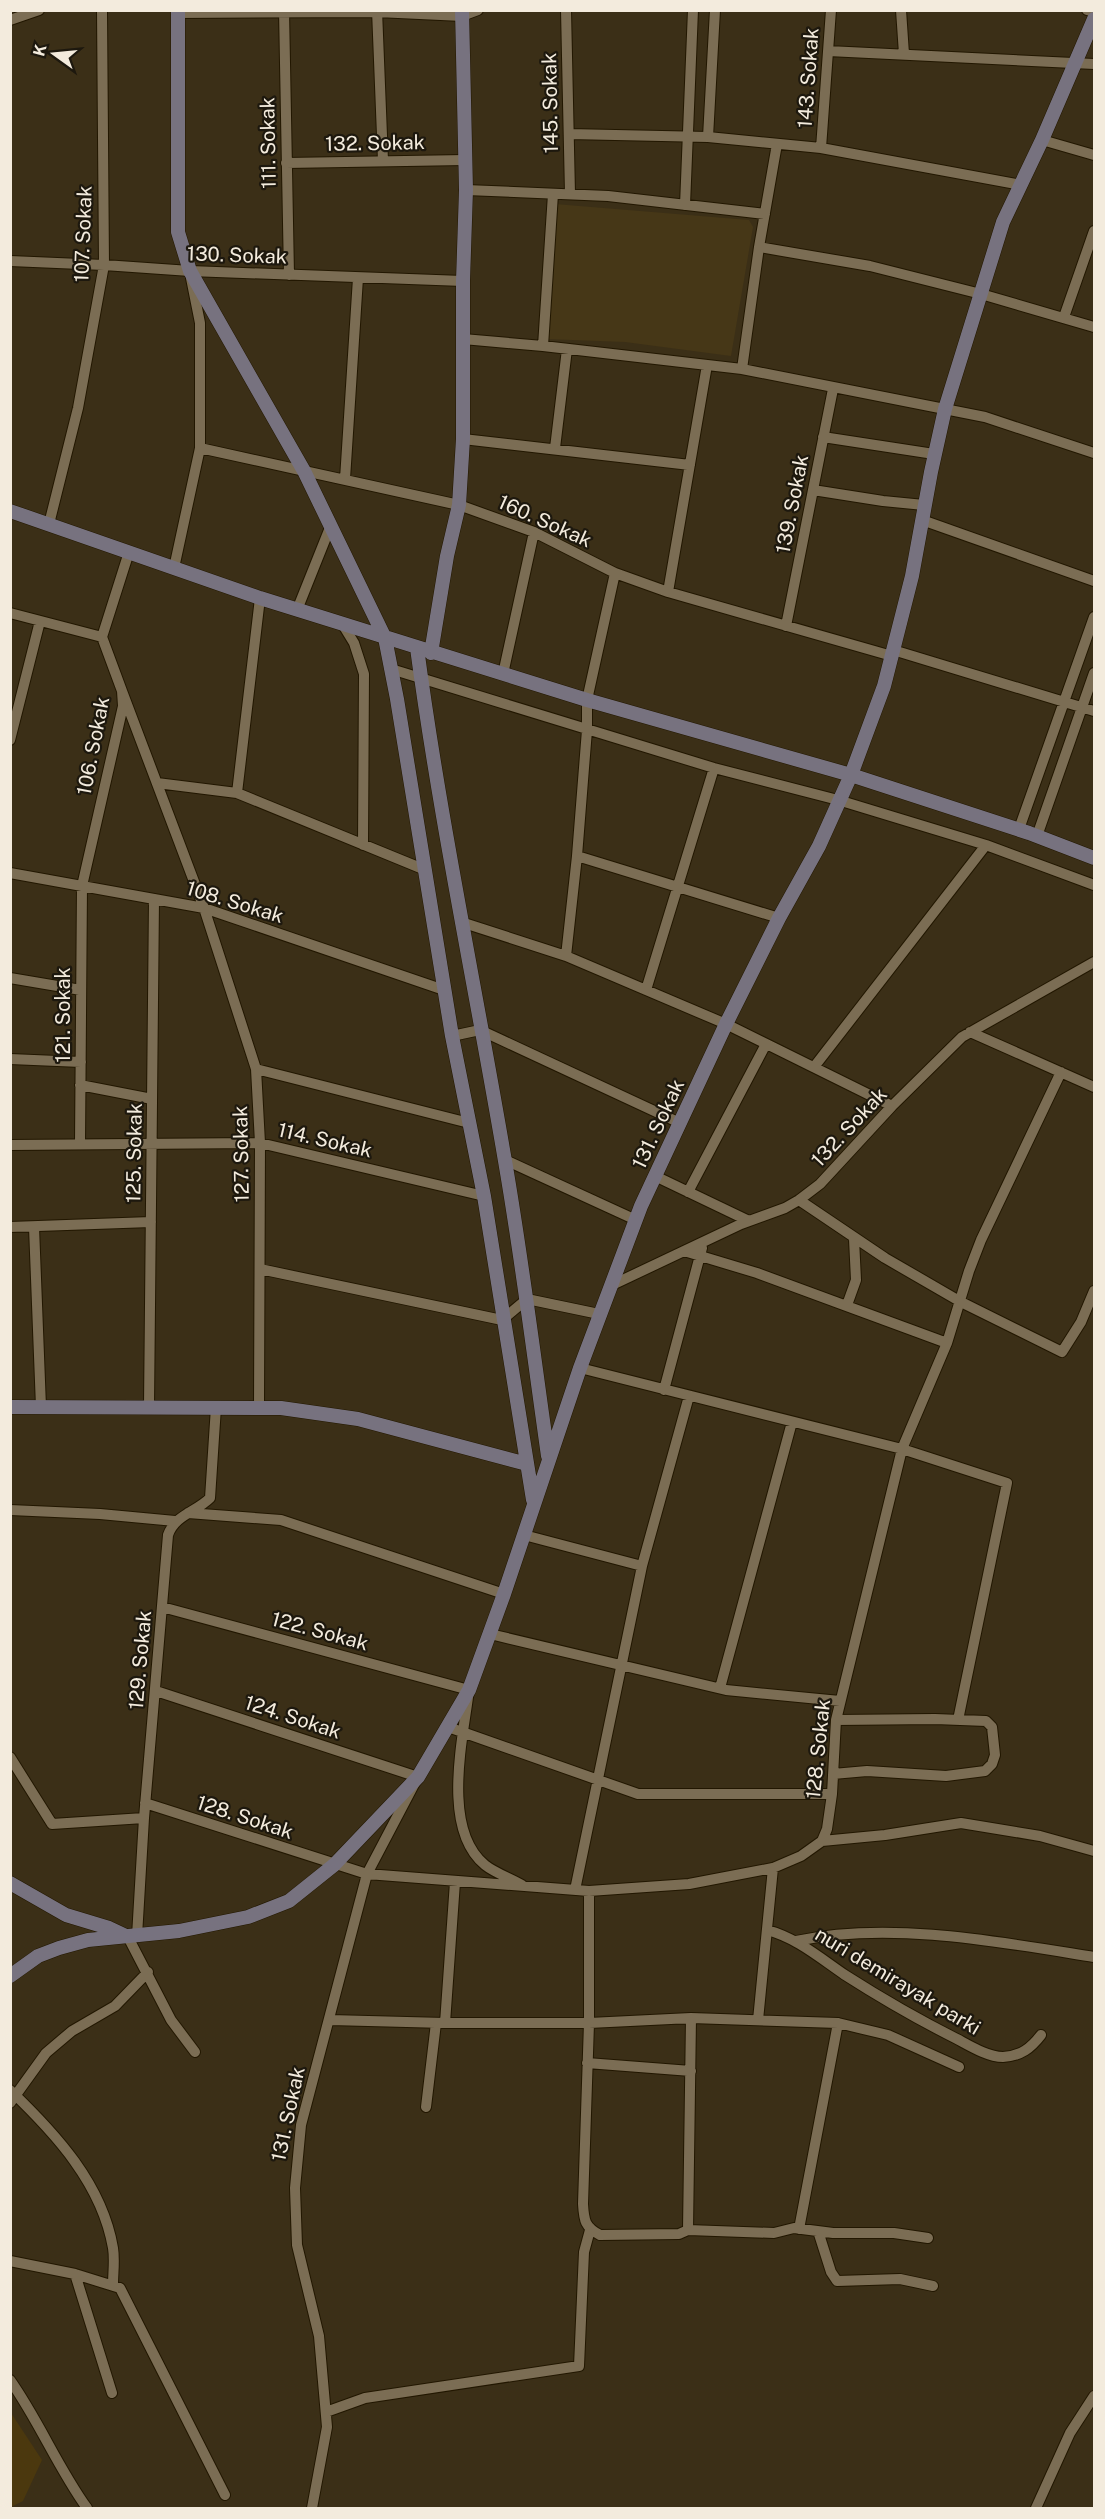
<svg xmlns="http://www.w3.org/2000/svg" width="1105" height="2519" viewBox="0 0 1105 2519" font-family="'Public Sans',sans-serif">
  <rect width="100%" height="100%" fill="#3b2f17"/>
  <path fill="#463717" d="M 555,204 L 749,220 L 753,227 L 731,356 L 625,342 L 546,339 Z"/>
  <path fill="#4b380e" d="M 11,2413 L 42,2460 L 23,2501 L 11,2507 Z"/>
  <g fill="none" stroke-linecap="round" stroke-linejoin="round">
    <defs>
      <path id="street" d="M 284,10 L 289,275
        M 377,10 L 383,161
        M 566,10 L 570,194
        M 901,10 L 904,54
        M 1087,10 L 1094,12
        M 178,13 L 377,12 L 462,16 L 478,10
        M 10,20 L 39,10
        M 828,51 L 1094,64
        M 569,134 L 708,137 L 821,148 L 1021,185
        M 708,137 L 715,10
        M 1042,140 L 1094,155
        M 821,148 L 831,10
        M 286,163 L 465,160
        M 466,190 L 608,196 L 765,214
        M 685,205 L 693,10
        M 759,247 L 870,266 L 981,294 L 1094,327
        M 10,261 L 104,265 L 190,271 L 463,281
        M 1064,317 L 1094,231
        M 463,339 L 543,346 L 742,369 L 985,417 L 1094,453
        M 543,346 L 553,194
        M 742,369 L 759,247 L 777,144
        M 823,437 L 934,454
        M 463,439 L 690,465
        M 200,448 L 459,505 L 534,532 L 615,573 L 668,592 L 892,656
        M 555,448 L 567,349
        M 345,479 L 358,278
        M 813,490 L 883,501 L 924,505
        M 922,520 L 1094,581
        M 49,524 L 78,408 L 104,265 L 102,10
        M 174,568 L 200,448 L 200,323 L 191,278
        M 668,592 L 707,365
        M 260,598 L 237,793 L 423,869
        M 297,610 L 331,525
        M 10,613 L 102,637 L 122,691 L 123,706 L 82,886 L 80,1144
        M 343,625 L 354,643 L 364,674 L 363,845
        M 786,626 L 833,389
        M 102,637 L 129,552
        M 893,650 L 1094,711
        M 391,669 L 714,768 L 838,800 L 986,845 L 1094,885
        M 503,674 L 534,532
        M 122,691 L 204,908 L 256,1069 L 260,1143 L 259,1407
        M 10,740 L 40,621
        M 157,783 L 237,793
        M 1019,829 L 1094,617
        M 1037,836 L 1094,673
        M 577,856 L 779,918
        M 10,873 L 204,908 L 444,990
        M 461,922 L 566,956 L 726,1024 L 892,1106
        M 566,956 L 577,856 L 587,730 L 587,700 L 615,573
        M 10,978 L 81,990
        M 646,990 L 714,768
        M 970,1032 L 1094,1087
        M 452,1036 L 480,1030 L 680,1123
        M 10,1059 L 81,1062
        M 814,1067 L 986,845
        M 256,1069 L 469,1123
        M 80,1085 L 152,1099
        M 10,1145 L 260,1143 L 484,1196
        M 505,1160 L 636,1220
        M 655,1176 L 749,1221
        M 688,1192 L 766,1044
        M 799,1200 L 885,1258 L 961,1302 L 1062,1352 L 1081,1322 L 1094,1291
        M 10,1227 L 151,1222
        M 34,1227 L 41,1407
        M 684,1251 L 757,1273 L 947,1343
        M 260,1269 L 502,1320 L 527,1299 L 599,1314
        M 610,1286 L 741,1224 L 785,1208 L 799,1200 L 820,1184 L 892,1106 L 962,1037 L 1094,962
        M 847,1305 L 856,1280 L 854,1239
        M 580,1368 L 902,1449 L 1007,1483 L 958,1720
        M 664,1390 L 702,1248
        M 149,1407 L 154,899
        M 10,1510 L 100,1514 L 175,1521
        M 188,1513 L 281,1520 L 504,1594
        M 524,1535 L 642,1566
        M 162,1607 L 469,1690 C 463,1739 441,1829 485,1865 C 495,1873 510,1878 522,1885
        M 490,1634 L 726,1690 L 840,1701
        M 720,1688 L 792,1422
        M 156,1691 L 418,1777 L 367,1874 L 301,2125 L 295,2188 L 297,2245 L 319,2336 L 327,2427 L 312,2508
        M 448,1727 L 638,1794 L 832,1794
        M 10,1757 L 52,1824 L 144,1818
        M 833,1774 L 867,1771 L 946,1776 L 985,1771 L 992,1764 L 995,1755 L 992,1727 L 986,1721 L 935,1719 L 836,1720
        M 145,1803 L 367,1874 L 589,1891 L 689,1884 L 773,1868 L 801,1856 L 822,1841 L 827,1829 L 832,1794 L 836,1720 L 902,1449 L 947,1343 L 969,1271 L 981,1240 L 1061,1072
        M 822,1841 L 885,1835 L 961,1823 L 1040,1836 L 1094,1851
        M 575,1890 L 642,1566 L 689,1396
        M 767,1930 C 797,1938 820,1958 845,1975 C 881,1998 919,2020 957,2039 C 970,2046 988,2057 1003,2057 C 1021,2056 1031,2048 1041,2035
        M 137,1936 L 144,1818 L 168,1535 C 175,1515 196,1512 210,1498 L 216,1407
        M 128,1937 L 171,2020 L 195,2052
        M 796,1941 C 890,1921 1000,1942 1094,1957
        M 330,2020 L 445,2023 L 589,2023 L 589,1891
        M 758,2020 L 773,1868
        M 445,2023 L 455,1882
        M 838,2023 L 888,2035 L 959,2067
        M 587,2063 L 691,2071
        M 10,2090 C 56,2134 102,2184 113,2248 C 115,2260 113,2273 113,2285
        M 10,2103 L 46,2053 L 72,2031 L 115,2006 L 148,1972
        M 426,2107 L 436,2023
        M 799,2229 L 838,2023 L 691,2018 L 589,2023 L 583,2204 C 584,2221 585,2227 600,2235 L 679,2234 L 688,2230 L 774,2233 L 794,2228 L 833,2233 L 894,2233 L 928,2238
        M 688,2230 L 691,2018
        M 818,2231 L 831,2272 L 837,2281 L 900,2279 L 933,2286
        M 10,2261 L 75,2274 L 120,2288 L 225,2495
        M 75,2274 L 112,2393
        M 10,2380 C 39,2421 58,2468 87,2508
        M 326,2412 L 365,2398 L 579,2366 L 584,2252 L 590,2230
        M 1036,2508 L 1070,2433 L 1094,2396"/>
      <path id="secondary" d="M 178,10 L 178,232 L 190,271 L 304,471 L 385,638 L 397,699 L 452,1036 L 484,1196 L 533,1500
        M 10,511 L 260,598 L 587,700 L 851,775 L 1029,833 L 1094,858
        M 417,648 C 440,820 476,990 505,1161 C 522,1259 534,1358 548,1456
        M 431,653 L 447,556 L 459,505 L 463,439 L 463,281 L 466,190 L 462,10
        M 10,1407 L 281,1408 L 358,1419 L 527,1464
        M 10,1883 L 66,1915 L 109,1928 L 126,1936
        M 10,1976 L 38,1956 L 59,1948 L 88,1940 L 179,1931 L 248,1917 L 289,1901 L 334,1865 L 418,1777 L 469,1690 L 504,1594 L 580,1368 L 641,1206 L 726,1024 L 779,918 L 819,846 L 851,775 L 884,686 L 912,576 L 931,472 L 945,409 L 1003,222 L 1042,140 L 1094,19"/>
    </defs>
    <use href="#street" stroke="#221701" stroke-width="12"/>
    <use href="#secondary" stroke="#221701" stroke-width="15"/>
    <use href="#street" stroke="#7b6d54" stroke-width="10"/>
    <use href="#secondary" stroke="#77727f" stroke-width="14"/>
  </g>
  <g text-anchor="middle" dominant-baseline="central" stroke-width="4.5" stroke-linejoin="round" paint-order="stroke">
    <g font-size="20" fill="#f3ebdd" stroke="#1d180e">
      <text transform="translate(808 78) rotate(-86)">143. Sokak</text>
      <text transform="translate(550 103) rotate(-91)">145. Sokak</text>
      <text transform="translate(268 143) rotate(-91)">111. Sokak</text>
      <text transform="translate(375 143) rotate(-1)">132. Sokak</text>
      <text transform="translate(83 234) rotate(-88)">107. Sokak</text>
      <text transform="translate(237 255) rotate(2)">130. Sokak</text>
      <text transform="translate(792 504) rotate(-79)">139. Sokak</text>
      <text transform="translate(545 521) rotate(24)">160. Sokak</text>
      <text transform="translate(93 746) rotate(-79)">106. Sokak</text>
      <text transform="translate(235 902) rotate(17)">108. Sokak</text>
      <text transform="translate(63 1015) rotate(-90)">121. Sokak</text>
      <text transform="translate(658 1124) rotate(-65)">131. Sokak</text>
      <text transform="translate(849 1127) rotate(-47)">132. Sokak</text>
      <text transform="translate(325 1140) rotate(13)">114. Sokak</text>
      <text transform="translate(134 1153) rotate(-89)">125. Sokak</text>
      <text transform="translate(241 1154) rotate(-91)">127. Sokak</text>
      <text transform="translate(320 1631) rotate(15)">122. Sokak</text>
      <text transform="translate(140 1660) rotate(-85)">129. Sokak</text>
      <text transform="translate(293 1717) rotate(18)">124. Sokak</text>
      <text transform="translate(818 1749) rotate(-84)">128. Sokak</text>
      <text transform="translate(245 1817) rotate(18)">128. Sokak</text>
      <text transform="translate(898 1981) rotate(31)">nuri demirayak parki</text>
      <text transform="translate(288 2114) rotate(-78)">131. Sokak</text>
    </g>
  </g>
  <rect width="1105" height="2519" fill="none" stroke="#f3ebdd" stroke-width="24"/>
  <g transform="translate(54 54) rotate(285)" stroke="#1d180e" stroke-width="4.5" paint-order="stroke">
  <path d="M0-4.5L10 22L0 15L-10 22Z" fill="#f3ebdd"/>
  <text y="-9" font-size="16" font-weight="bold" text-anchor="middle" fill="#f3ebdd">K</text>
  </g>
</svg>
